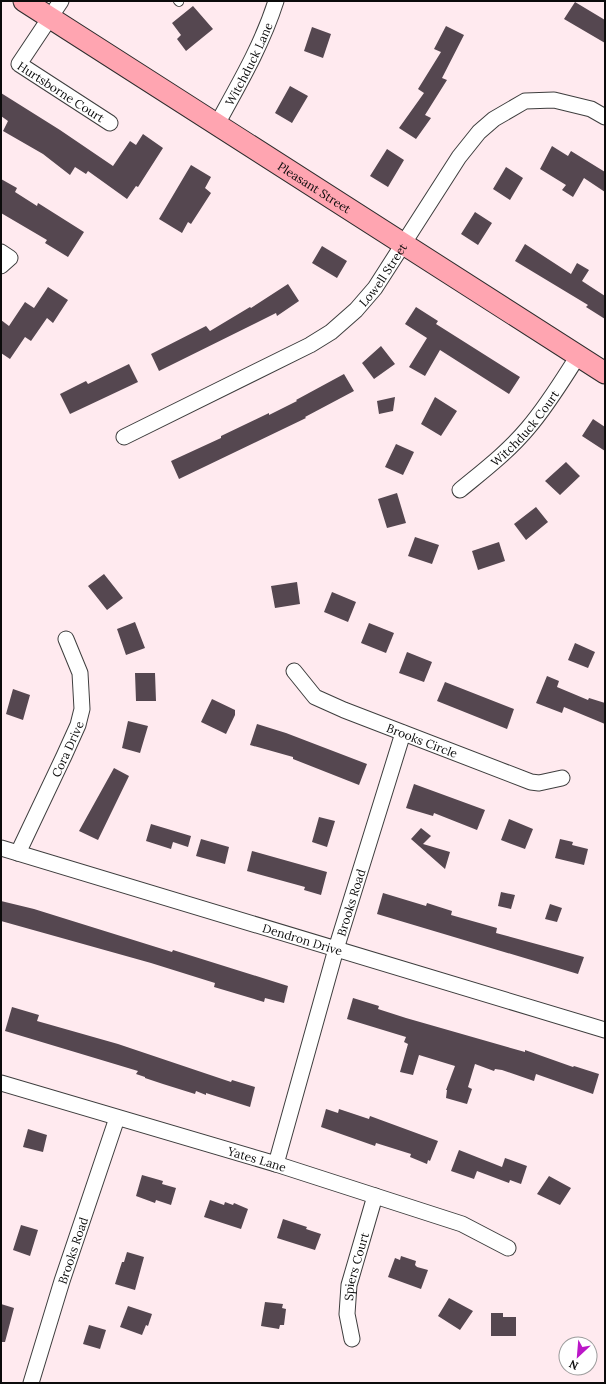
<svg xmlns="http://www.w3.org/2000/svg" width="606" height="1384" viewBox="0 0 606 1384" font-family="Lora,serif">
  <rect width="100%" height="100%" fill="#ffeaef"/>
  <path fill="#554750" d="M 575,2 L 605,20 L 605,43 L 564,19 Z
    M 193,6 L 213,29 L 186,51 L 177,39 L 181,35 L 172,23 Z
    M 446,26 L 464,35 L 442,78 L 447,80 L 425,115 L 431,118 L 416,139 L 399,128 L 424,93 L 418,89 L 441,52 L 434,49 Z
    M 312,27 L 331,34 L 323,58 L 304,51 Z
    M 290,86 L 308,96 L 292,123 L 275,113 Z
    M 1,93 L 60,130 L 113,166 L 130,141 L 136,145 L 143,134 L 163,148 L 138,187 L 136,186 L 127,199 L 88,171 L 86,174 L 75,167 L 70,175 L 43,154 L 3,131 L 8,121 L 1,116 Z
    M 552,146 L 568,156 L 571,151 L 605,172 L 605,192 L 584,178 L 573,197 L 562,190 L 566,185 L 540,169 Z
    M 387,149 L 404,160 L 388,187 L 370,176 Z
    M 191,165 L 211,177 L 205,188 L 211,193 L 191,224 L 188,222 L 182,233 L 159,219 Z
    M 506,167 L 523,178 L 510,200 L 493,189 Z
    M 1,179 L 17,188 L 15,192 L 37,206 L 38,203 L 84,232 L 68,257 L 45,243 L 47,240 L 1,213 Z
    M 475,212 L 492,223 L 478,245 L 461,234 Z
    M 525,244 L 571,274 L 577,263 L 589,270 L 582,281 L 605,296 L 605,319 L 586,307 L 588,305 L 515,261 Z
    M 322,246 L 347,261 L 337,278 L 312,263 Z
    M 288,284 L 299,301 L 277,316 L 276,313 L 159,371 L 151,354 L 206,326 L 210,331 L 250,307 L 251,308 Z
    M 48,287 L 68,300 L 53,323 L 47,318 L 31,341 L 25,337 L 10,359 L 1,353 L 1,320 L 9,326 L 25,302 L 34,308 Z
    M 416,307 L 438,321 L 436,324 L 520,377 L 509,394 L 440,350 L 425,376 L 409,367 L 427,338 L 405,324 Z
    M 381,346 L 395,364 L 374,379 L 362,363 Z
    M 129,364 L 138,382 L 70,414 L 60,394 L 86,381 L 88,384 Z
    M 344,374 L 354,391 L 305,417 L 306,418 L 179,479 L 171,461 L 221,438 L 221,436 L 269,413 L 269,415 L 297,401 L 296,400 Z
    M 395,397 L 393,411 L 379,414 L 377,401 Z
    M 435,397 L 457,411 L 441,436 L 421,424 Z
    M 593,419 L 605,427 L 605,451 L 582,436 Z
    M 396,444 L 414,452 L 403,475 L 385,467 Z
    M 566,462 L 580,476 L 560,495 L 545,481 Z
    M 397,493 L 406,523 L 387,528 L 378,499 Z
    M 536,507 L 548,522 L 526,540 L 514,524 Z
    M 415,537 L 439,545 L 432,564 L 408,556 Z
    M 499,542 L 505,561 L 478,570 L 472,551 Z
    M 104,574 L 123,598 L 107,610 L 88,586 Z
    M 297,582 L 300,604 L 275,608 L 271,586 Z
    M 332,592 L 356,602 L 348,622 L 324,612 Z
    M 135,622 L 145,648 L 126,655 L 117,629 Z
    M 369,623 L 394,633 L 386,653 L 361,643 Z
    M 575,643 L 595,652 L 588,668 L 568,660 Z
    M 407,652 L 432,662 L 424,682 L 399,673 Z
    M 135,673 L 155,673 L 156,701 L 136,701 Z
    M 547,676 L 559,681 L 557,687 L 588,700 L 589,698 L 605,703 L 605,724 L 564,707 L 562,713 L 536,703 Z
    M 445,682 L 514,709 L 507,729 L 437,701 Z
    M 13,689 L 30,695 L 23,720 L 6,714 Z
    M 212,699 L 235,710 L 235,715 L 226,734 L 201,722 Z
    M 128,721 L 148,726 L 140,753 L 122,748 Z
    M 257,724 L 286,733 L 367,764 L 359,785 L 293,759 L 293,757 L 250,745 Z
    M 114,768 L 129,776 L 98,840 L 79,831 Z
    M 414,784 L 485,810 L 477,830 L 434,813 L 433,816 L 406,808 Z
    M 319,817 L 335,821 L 327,847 L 312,842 Z
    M 509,819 L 533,829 L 525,849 L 501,840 Z
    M 151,824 L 191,836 L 188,847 L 173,842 L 171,849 L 146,841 Z
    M 421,828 L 431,836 L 423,844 L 450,852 L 445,869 L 411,839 Z
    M 201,839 L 229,847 L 225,864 L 196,856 Z
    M 560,839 L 573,842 L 572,845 L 588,849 L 584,865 L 555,858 Z
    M 252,851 L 327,872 L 321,895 L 304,890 L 305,887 L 247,871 Z
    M 501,892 L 515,895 L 511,909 L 498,906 Z
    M 383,893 L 426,906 L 427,903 L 452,911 L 451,915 L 497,928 L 496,933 L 584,957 L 578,974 L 377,914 Z
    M 1,901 L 34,909 L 172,952 L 173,950 L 288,986 L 284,1003 L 265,998 L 264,1002 L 214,987 L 215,983 L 151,963 L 1,921 Z
    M 550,904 L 562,908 L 557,922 L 545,919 Z
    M 353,998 L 379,1006 L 378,1009 L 406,1018 L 525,1052 L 525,1050 L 573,1067 L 574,1066 L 599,1074 L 593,1094 L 536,1074 L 534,1081 L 502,1070 L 495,1069 L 494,1071 L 475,1064 L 468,1087 L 472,1089 L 467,1104 L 446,1098 L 447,1090 L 446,1090 L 455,1066 L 419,1055 L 413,1075 L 400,1072 L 408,1044 L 404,1042 L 406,1037 L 347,1019 Z
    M 12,1007 L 39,1015 L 37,1021 L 118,1044 L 231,1082 L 232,1080 L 255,1087 L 250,1107 L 206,1093 L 206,1095 L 196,1091 L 195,1094 L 163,1084 L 145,1078 L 145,1077 L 136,1074 L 138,1071 L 5,1031 Z
    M 326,1109 L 338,1113 L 339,1109 L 369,1119 L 370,1116 L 438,1141 L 430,1161 L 428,1160 L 427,1164 L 410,1157 L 411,1154 L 376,1143 L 375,1146 L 321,1127 Z
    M 28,1129 L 47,1135 L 43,1152 L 23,1147 Z
    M 459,1150 L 502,1167 L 505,1158 L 527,1166 L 521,1184 L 510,1180 L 509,1183 L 477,1171 L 474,1179 L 451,1171 Z
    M 142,1175 L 163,1181 L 162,1184 L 176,1188 L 171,1205 L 156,1200 L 155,1203 L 136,1196 Z
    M 549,1176 L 571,1188 L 560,1205 L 537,1194 Z
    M 210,1200 L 224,1205 L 225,1202 L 233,1205 L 234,1203 L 248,1209 L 241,1229 L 204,1217 Z
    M 283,1219 L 307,1227 L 306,1229 L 321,1234 L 315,1250 L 277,1238 Z
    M 21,1225 L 38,1230 L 30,1256 L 13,1250 Z
    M 127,1252 L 144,1257 L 135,1290 L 115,1284 L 122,1262 L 124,1262 Z
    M 401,1256 L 416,1261 L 415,1265 L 417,1267 L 428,1270 L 421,1289 L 388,1277 L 395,1258 L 400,1260 Z
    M 449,1298 L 473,1311 L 460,1330 L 438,1316 Z
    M 265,1302 L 283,1304 L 282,1308 L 286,1309 L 284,1325 L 280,1325 L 279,1329 L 261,1326 Z
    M 1,1304 L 14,1308 L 5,1342 L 1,1342 Z
    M 128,1306 L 152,1314 L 148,1326 L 146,1325 L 142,1335 L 120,1327 Z
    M 491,1313 L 503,1313 L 503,1317 L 516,1317 L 516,1336 L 491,1336 Z
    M 89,1325 L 106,1330 L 100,1349 L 83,1344 Z"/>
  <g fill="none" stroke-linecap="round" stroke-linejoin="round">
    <defs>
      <path id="lane" d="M 178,1 L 179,2"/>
      <g id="street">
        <path id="s1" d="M 61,1 L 19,64 L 110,123"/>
        <path id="s2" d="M 217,124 C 239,84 262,45 276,1"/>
        <path d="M 1,252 L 10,258 L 1,266"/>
        <path id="s3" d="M 124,437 L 310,345 L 331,332 L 356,310 L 375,288 L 459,157 L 479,132 L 494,119 L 525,101 L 554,100 L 591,109 L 605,117"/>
        <path id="s4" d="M 460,490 C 483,471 508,452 528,428 C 547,406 562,381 578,356"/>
        <path id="s5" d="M 294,671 L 315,697 L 344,710 L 531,782 L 539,783 L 562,778"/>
        <path id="s6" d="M 1,848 L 605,1030"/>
        <path id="s7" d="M 18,853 L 64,756 L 78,725 L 82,709 L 80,673 L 66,639"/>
        <path id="s8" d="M 1,1083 L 276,1164 L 462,1224 L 508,1248"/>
        <path id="s9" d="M 276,1164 L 336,949 L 403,733"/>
        <path id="s10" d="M 352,1339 L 347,1314 L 349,1285 L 375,1196"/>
        <path id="s11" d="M 31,1383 L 62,1281 L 117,1118"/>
      </g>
      <g id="secondary">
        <path id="s12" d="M 24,1 L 605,373"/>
      </g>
    </defs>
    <use href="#lane" stroke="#3e3e3e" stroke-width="10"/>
    <use href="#street" stroke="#3e3e3e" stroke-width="17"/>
    <use href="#secondary" stroke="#2d2d2d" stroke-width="23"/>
    <use href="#lane" stroke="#fff" stroke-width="8"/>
    <use href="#street" stroke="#fff" stroke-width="15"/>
    <use href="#secondary" stroke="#ffa5b1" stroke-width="21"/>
  </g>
  <g text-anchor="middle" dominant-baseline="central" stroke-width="4" stroke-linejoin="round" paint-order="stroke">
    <g font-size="12" fill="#0b0b0b" stroke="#fff">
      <text stroke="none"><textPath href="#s2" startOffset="68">Witchduck Lane</textPath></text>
      <text stroke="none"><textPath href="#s1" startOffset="126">Hurtsborne Court</textPath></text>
      <text stroke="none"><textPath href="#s12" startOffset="345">Pleasant Street</textPath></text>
      <text stroke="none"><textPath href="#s3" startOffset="310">Lowell Street</textPath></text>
      <text stroke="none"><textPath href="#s4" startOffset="90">Witchduck Court</textPath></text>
      <text stroke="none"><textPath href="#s5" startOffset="149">Brooks Circle</textPath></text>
      <text stroke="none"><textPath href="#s7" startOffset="115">Cora Drive</textPath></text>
      <text stroke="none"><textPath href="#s9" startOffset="272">Brooks Road</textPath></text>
      <text stroke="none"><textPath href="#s6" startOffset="315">Dendron Drive</textPath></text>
      <text stroke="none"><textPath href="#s8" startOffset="267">Yates Lane</textPath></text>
      <text stroke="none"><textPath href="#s11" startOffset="139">Brooks Road</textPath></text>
      <text stroke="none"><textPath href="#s10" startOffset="74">Spiers Court</textPath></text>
    </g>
  </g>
  <rect width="606" height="1384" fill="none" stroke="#0b0b0b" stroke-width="4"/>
  <g transform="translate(578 1356) rotate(206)"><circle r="19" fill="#ffffff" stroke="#9d9d9d"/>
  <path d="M0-3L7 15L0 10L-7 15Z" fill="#bb17c8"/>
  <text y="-6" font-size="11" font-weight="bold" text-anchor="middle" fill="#0b0b0b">N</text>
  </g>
</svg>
